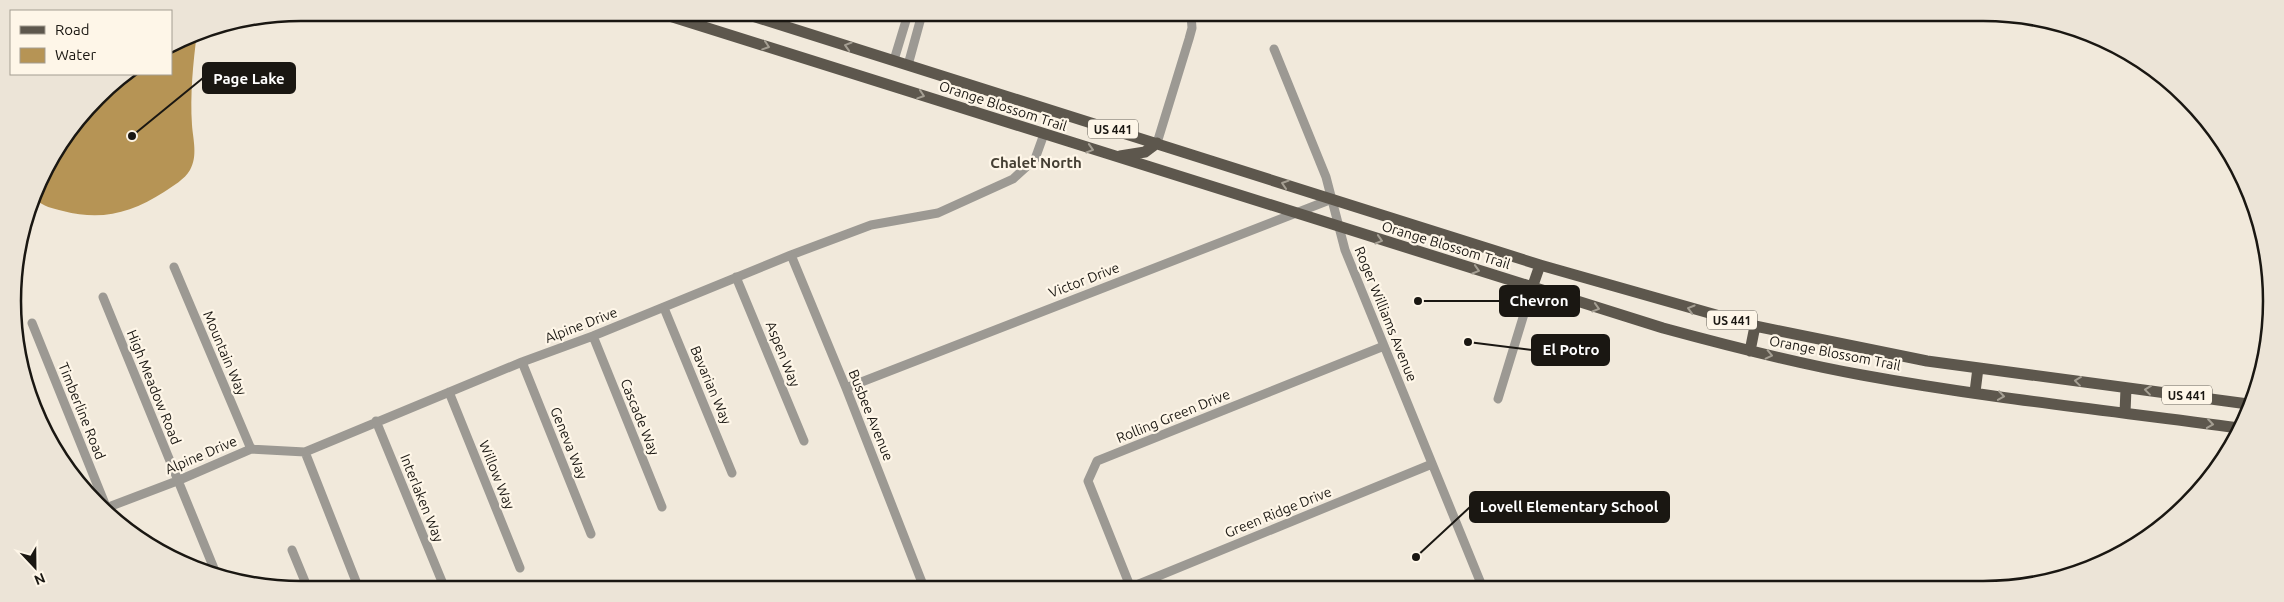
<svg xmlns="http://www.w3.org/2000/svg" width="2284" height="602" viewBox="0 0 2284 602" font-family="Ubuntu,sans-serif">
  <rect width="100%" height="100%" fill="#f1e9db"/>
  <path fill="#b69455" d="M 197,33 C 193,63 190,95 192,125 C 193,139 198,156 190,170 C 185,179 173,186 164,192 C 131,213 102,221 63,211 C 52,208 44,207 35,199 L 42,174 L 111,84 L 128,74 L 171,74 L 171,47 L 191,34 Z"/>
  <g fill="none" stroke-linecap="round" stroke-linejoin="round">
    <path stroke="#9c9993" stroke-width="9" d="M 1274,49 L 1326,177 L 1345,250 L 1482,586
      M 894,60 L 908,14
      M 908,65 L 922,14
      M 1157,143 L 1189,39 L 1192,28 L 1191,15
      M 791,255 L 846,388 L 923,585
      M 174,267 L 251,449
      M 736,277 L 804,441
      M 103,297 L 215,571
      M 664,308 L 732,473
      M 32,323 L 107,509
      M 593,336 L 662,507
      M 522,362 L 591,534
      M 846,388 L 1332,199
      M 449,392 L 520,568
      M 1498,399 L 1532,288
      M 376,421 L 443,584
      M 305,452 L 357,584
      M 106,508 L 177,481 L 251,449 L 305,452 L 522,362 L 593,336 L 791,255 L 871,225 L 938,213 L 1013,179 L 1035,159 L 1044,134
      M 292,550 L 306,584
      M 1130,586 L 1088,481 L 1097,461 L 1384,346
      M 1134,586 L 1432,464"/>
    <path stroke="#5d574d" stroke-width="11" d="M 663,14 L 1663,328 C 1729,346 1795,363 1862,375 C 1987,398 2114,411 2239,428
      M 746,14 L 1540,265 L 1755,326 L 1927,361 L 2248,404
      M 1120,156 L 1145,152 L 1157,143
      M 1532,288 L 1540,265
      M 1750,351 L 1755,326
      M 1975,392 L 1978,368
      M 2125,413 L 2126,388"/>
  </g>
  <defs><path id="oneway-chevron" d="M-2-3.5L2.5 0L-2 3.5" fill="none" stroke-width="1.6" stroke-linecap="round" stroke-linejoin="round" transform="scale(1.25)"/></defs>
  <g stroke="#a59f93">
    <use href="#oneway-chevron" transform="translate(766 46) rotate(18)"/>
    <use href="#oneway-chevron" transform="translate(848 46) rotate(-163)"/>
    <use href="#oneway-chevron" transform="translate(921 95) rotate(18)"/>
    <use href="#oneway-chevron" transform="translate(1090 149) rotate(17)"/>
    <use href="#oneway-chevron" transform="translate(1285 184) rotate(-162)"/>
    <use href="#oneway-chevron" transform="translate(1379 240) rotate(17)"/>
    <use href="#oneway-chevron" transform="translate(1476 270) rotate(17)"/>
    <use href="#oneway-chevron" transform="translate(1596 308) rotate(17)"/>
    <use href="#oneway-chevron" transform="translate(1691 309) rotate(-164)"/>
    <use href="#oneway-chevron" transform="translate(1769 355) rotate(13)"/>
    <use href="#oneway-chevron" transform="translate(2078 381) rotate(-173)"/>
    <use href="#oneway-chevron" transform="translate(2148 390) rotate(-173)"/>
    <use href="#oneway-chevron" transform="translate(2001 396) rotate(8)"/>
    <use href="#oneway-chevron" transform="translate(2210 424) rotate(8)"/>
  </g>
  <g text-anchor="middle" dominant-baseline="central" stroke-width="4.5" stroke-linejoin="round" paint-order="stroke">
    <g fill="#fef6e8" stroke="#5e5a52" stroke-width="1">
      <rect x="1088" y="119.5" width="50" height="19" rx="4"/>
      <rect x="1707" y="310.5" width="50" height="19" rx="4"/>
      <rect x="2162" y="385.5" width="50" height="19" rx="4"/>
    </g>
    <g font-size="12" font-weight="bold" fill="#1a1712">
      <text x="1113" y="129">US 441</text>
      <text x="1732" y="320">US 441</text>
      <text x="2187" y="395">US 441</text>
    </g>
    <g font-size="14" fill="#1a1712" stroke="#fef6e8">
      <text transform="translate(1003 106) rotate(18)">Orange Blossom Trail</text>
      <text transform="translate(1446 245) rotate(17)">Orange Blossom Trail</text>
      <text transform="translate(1084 280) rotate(-21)">Victor Drive</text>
      <text transform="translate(1386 314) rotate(68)">Roger Williams Avenue</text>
      <text transform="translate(581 325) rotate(-21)">Alpine Drive</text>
      <text transform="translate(225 353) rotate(67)">Mountain Way</text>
      <text transform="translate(1835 353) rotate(11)">Orange Blossom Trail</text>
      <text transform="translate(783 354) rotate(68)">Aspen Way</text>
      <text transform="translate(711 385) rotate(67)">Bavarian Way</text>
      <text transform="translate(154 387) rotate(68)">High Meadow Road</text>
      <text transform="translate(82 411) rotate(68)">Timberline Road</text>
      <text transform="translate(871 415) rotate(68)">Busbee Avenue</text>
      <text transform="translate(1173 416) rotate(-22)">Rolling Green Drive</text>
      <text transform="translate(640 417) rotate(68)">Cascade Way</text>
      <text transform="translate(569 443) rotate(68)">Geneva Way</text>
      <text transform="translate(201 455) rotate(-23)">Alpine Drive</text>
      <text transform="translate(497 475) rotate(68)">Willow Way</text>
      <text transform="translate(422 498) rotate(68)">Interlaken Way</text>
      <text transform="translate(1278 512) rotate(-22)">Green Ridge Drive</text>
    </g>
    <g font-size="15" font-weight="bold" fill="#464034" stroke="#fef6e8">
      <text x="1036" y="162">Chalet North</text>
    </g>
  </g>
  <path d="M0 0H2284V602H0ZM301 21H1983A280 280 0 0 1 2263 301V301A280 280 0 0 1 1983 581H301A280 280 0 0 1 21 301V301A280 280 0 0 1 301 21Z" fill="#ece4d7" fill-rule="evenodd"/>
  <path fill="none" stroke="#1a1712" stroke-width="2.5" d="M301 21H1983A280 280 0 0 1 2263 301V301A280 280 0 0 1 1983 581H301A280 280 0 0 1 21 301V301A280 280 0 0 1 301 21Z"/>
  <path fill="none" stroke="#1a1712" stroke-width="2" d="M132 136L203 78M1418 301L1500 301M1468 342L1532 350M1416 557L1470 507"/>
  <g fill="#1a1712" stroke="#fef6e8" stroke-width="2">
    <circle cx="132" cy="136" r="5"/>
    <circle cx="1418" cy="301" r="5"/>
    <circle cx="1468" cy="342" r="5"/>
    <circle cx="1416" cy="557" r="5"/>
  </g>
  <g fill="#1a1712" stroke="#1a1712" stroke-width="2">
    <rect x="203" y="63" width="92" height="30" rx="5"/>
    <rect x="1500" y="286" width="79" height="30" rx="5"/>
    <rect x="1532" y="335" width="77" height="30" rx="5"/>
    <rect x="1470" y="492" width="199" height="30" rx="5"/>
  </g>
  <g font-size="15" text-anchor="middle" font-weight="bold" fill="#fff">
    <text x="249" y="84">Page Lake</text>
    <text x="1539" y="306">Chevron</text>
    <text x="1571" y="355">El Potro</text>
    <text x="1569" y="512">Lovell Elementary School</text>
  </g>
  <rect x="10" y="10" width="162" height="65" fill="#fef6e8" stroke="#a39d92"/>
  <rect x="20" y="26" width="25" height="8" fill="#5d574d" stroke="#a39d92"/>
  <text x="55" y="35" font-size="15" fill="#1a1712">Road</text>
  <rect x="20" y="48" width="25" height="15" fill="#b69455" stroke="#a39d92"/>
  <text x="55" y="60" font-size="15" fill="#1a1712">Water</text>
  <g transform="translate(35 567) rotate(158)" stroke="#fef6e8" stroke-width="4" paint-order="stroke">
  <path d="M0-4L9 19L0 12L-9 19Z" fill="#1a1712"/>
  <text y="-8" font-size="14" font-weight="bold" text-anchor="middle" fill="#1a1712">N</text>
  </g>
</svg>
